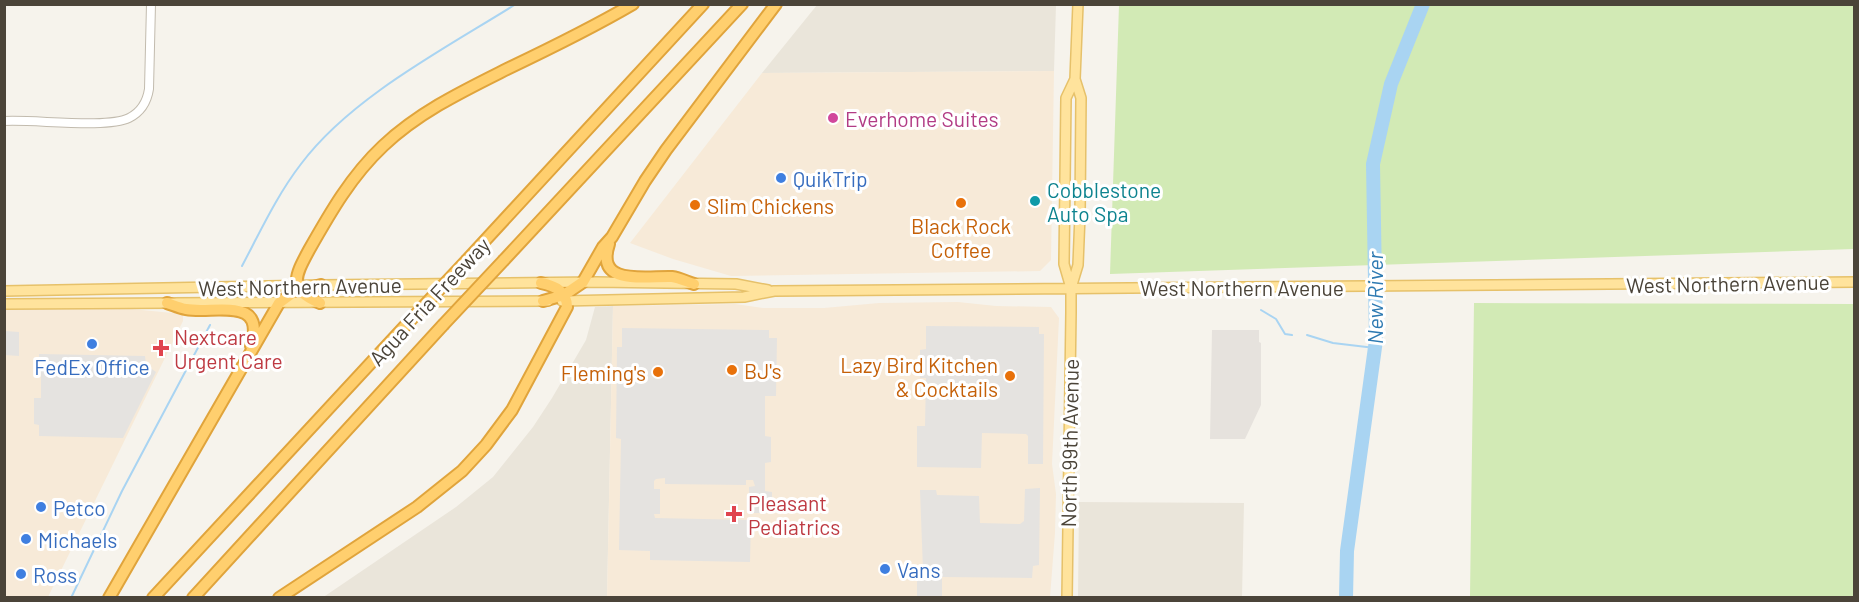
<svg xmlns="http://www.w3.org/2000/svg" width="1859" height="602" viewBox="0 0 1859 602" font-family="Barlow,sans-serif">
  <rect width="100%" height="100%" fill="#f6f3ec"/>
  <path fill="#eae5da" d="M 817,5 L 1056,5 L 1054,71 L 762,73 Z
    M 613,306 L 607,597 L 322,598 L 456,507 L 493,477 L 533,427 L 552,398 L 586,340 L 595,307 Z
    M 1079,502 L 1244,503 L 1242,597 L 1078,597 Z"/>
  <path fill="#f7ead8" d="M 1054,71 L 1051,260 L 1040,271 L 731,276 L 673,259 L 630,243 L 762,73 Z
    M 958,302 L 996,306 L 1051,307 L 1059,318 L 1052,464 L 1056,494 L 1055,533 L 1050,597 L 607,598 L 613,306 L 735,304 L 763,308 L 824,308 L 879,303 Z
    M 5,309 L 131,309 L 183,314 L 183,321 L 48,597 L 5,598 Z"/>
  <path fill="#e6e2dd" d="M 1212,330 L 1259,330 L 1259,342 L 1261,343 L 1261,405 L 1245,439 L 1210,439 Z"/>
  <path fill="#d2eab5" d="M 1119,5 L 1854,5 L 1854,249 L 1110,274 Z
    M 1474,303 L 1854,304 L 1854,597 L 1470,597 Z"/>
  <path fill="#e5e3e0" d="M 926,326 L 1039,327 L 1039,334 L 1044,334 L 1043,464 L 1028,464 L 1028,436 L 1026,434 L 982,433 L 981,468 L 917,467 L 917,426 L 925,426 L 926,378 L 920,378 L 920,350 L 926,349 Z
    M 622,328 L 769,330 L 769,338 L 777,338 L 776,396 L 765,396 L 765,436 L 771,437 L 771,462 L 765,463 L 765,491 L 772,492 L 772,506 L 766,506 L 766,513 L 749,513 L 749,487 L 755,486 L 753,480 L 746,480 L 746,485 L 665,484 L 665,478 L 656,479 L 654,481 L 654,489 L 660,489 L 660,514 L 654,514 L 655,518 L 751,520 L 750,562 L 650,560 L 650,551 L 619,550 L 621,439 L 616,438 L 617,347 L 622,347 Z
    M 5,331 L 19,332 L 19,356 L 5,355 Z
    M 39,354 L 145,356 L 146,365 L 156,372 L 123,438 L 39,436 L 39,425 L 34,424 L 34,398 L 41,398 L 41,370 L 39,370 Z
    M 1040,488 L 1039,565 L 1033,566 L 1032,578 L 942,577 L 942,597 L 917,597 L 917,573 L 919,571 L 923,570 L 920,490 L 936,490 L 937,495 L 979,496 L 980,523 L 1020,524 L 1024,521 L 1025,489 Z"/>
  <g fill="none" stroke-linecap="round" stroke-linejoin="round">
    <path stroke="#a9d4f2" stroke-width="2" d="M 242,266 C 260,232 277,195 301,164 C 351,97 446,48 516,4
      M 1261,310 L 1276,319 L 1285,334 L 1292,335
      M 1307,335 L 1333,343 L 1375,348
      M 71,598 L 122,491 L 210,325"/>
    <path stroke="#a9d4f2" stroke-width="14" d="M 1346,598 L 1347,551 L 1376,340 L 1373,164 L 1391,84 L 1423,4"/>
    <defs>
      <path id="minor" d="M 4,121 C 34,119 106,129 129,118 C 141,112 147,102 149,89 L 151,4"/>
      <path id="major" d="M 1071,288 L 1078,265 L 1080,215 L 1081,98 L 1075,79 L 1078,4
        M 4,291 L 321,285 L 596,282 L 736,284 L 768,290
        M 562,301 L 744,297 L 774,291 L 1854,282
        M 4,304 L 548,301
        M 1067,598 L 1071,312 L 1071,288 L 1064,264 L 1066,98 L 1075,79"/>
      <path id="highway" d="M 609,244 C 595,287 646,276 672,277 C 680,278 687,282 694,284
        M 467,260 L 703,4
        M 504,260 L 742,4
        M 543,301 L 564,295 L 583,282 L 603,247 L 612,237 L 645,181 L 666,150 L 776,4
        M 167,303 C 173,305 180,308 186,309 C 214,314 267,295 251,346
        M 320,303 C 287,290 295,276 309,250 C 330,213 351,176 383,146 C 419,112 463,91 507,69 C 549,49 592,28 633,4
        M 109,598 L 279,303 L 294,292 L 321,285
        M 153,598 L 405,326
        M 193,598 L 443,325
        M 279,598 L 417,507 L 462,471 L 486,445 L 512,410 L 567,307 C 567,291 555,286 541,283"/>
    </defs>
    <use href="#minor" stroke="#c2bbae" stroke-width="10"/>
    <use href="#major" stroke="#e6c16a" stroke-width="12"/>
    <use href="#highway" stroke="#e0a43c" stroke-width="14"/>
    <use href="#minor" stroke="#fff" stroke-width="8"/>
    <use href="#major" stroke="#ffe39c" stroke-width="9"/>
    <use href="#highway" stroke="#ffcf6e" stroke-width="10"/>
    <defs>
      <path id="highway-bridge" d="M 443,325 L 504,260
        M 405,326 L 467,260"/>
    </defs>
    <use href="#highway-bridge" stroke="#e0a43c" stroke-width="14" stroke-linecap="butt"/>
    <use href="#highway-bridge" stroke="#ffcf6e" stroke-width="10"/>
  </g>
  <circle fill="#d1479c" stroke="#fff" stroke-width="2" cx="833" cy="118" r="6"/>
  <g fill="#3f7fe0" stroke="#fff" stroke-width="2">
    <circle cx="781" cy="178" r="6"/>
    <circle cx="92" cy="344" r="6"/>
    <circle cx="41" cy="507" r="6"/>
    <circle cx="26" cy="539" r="6"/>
    <circle cx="885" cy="569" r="6"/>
    <circle cx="21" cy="574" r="6"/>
  </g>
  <circle fill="#0f9aa8" stroke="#fff" stroke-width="2" cx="1035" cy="201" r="6"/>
  <g fill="#e8710a" stroke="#fff" stroke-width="2">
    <circle cx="961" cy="203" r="6"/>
    <circle cx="695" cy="205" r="6"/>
    <circle cx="732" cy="370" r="6"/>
    <circle cx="658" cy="372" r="6"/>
    <circle cx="1010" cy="376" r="6"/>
  </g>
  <g fill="#e0444e" stroke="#fff" stroke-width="2">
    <path d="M158 339h6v6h6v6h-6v6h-6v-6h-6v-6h6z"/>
    <path d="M731 505h6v6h6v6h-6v6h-6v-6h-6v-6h6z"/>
  </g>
  <g text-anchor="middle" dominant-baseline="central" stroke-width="6" stroke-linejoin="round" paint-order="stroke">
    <g font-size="21" fill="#b23c85" stroke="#fff" text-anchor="start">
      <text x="845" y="118">Everhome Suites</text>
    </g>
    <g font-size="21" fill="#366cbe" stroke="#fff" text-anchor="start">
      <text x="793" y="178">QuikTrip</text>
      <text x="92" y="366" text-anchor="middle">FedEx Office</text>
      <text x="53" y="507">Petco</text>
      <text x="38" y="539">Michaels</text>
      <text x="897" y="569">Vans</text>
      <text x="33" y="574">Ross</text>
    </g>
    <g font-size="21" fill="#0d838f" stroke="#fff" text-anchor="start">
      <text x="1047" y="189">Cobblestone<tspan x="1047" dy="24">Auto Spa</tspan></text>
    </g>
    <g font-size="21" fill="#c56008" stroke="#fff" text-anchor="start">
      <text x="707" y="205">Slim Chickens</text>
      <text x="961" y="225" text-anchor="middle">Black Rock<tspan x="961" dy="24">Coffee</tspan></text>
      <text x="998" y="364" text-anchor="end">Lazy Bird Kitchen<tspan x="998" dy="24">&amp; Cocktails</tspan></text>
      <text x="744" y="370">BJ's</text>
      <text x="646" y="372" text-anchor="end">Fleming's</text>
    </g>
    <g font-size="21" fill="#4b4439" stroke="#fff">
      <text transform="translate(1728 283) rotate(-1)">West Northern Avenue</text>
      <text transform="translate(300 286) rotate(-1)">West Northern Avenue</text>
      <text x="1242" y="287">West Northern Avenue</text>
      <text transform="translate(429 301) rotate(-47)">Agua Fria Freeway</text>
      <text transform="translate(1069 443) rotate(-89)">North 99th Avenue</text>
    </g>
    <g font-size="21" fill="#be3a42" stroke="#fff" text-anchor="start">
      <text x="174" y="336">Nextcare<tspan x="174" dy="24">Urgent Care</tspan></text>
      <text x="748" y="502">Pleasant<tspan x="748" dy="24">Pediatrics</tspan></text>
    </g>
    <g font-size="22" font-style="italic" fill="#2e7ab2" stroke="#fff">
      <text transform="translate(1374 298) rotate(-90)">New River</text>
    </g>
  </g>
  <rect width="1859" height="602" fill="none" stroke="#4b4439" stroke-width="12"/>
</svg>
